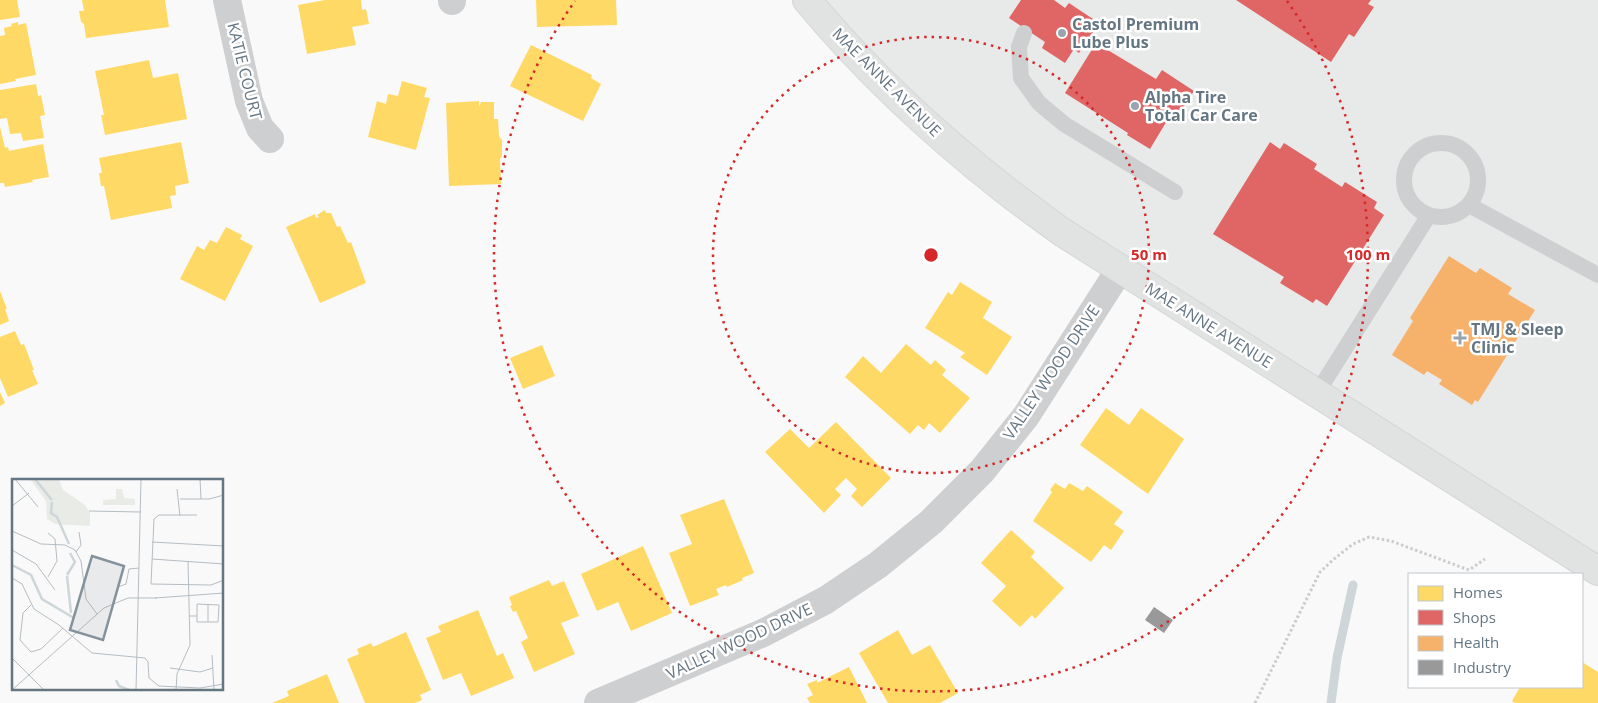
<svg xmlns="http://www.w3.org/2000/svg" width="1598" height="703" viewBox="0 0 1598 703" font-family="'Open Sans',sans-serif">
  <rect width="100%" height="100%" fill="#f9f9f9"/>
  <path fill="#e8e9e9" d="M 807,0 L 1598,0 L 1598,571 L 1062,232 Z"/>
  <path fill="#ffd966" d="M 0,0 L 17,0 L 20,17 L 0,20 Z
    M 82,0 L 165,0 L 169,27 L 86,38 L 84,24 L 81,22 L 79,11 L 84,11 Z
    M 325,0 L 361,0 L 362,10 L 366,9 L 369,24 L 352,27 L 356,45 L 307,54 L 298,5 Z
    M 536,0 L 616,0 L 617,25 L 537,27 Z
    M 18,22 L 18,25 L 26,23 L 36,75 L 15,79 L 16,81 L 0,84 L 0,36 L 5,35 L 4,28 L 12,26 L 11,24 Z
    M 531,45 L 592,75 L 591,78 L 601,84 L 583,121 L 510,86 Z
    M 149,60 L 153,78 L 178,73 L 187,119 L 105,135 L 101,115 L 104,115 L 95,71 Z
    M 402,81 L 427,88 L 424,97 L 430,98 L 416,150 L 368,137 L 377,101 L 386,104 L 388,94 L 398,96 Z
    M 36,84 L 38,96 L 41,95 L 45,115 L 40,116 L 44,138 L 23,141 L 21,133 L 10,134 L 7,118 L 0,119 L 0,90 Z
    M 479,101 L 479,107 L 481,102 L 494,102 L 494,119 L 498,119 L 499,136 L 502,140 L 502,156 L 500,159 L 501,184 L 449,186 L 446,103 Z
    M 0,127 L 5,148 L 8,147 L 9,151 L 43,144 L 49,177 L 32,180 L 33,182 L 5,187 L 4,183 L 0,183 Z
    M 181,142 L 189,183 L 175,186 L 176,195 L 170,196 L 172,208 L 111,220 L 104,186 L 101,186 L 99,173 L 102,173 L 99,158 Z
    M 325,210 L 326,213 L 331,213 L 337,227 L 340,226 L 348,243 L 351,242 L 366,283 L 320,303 L 286,227 L 315,214 L 316,218 L 319,217 L 317,215 Z
    M 226,227 L 242,235 L 240,239 L 253,246 L 225,301 L 180,279 L 197,246 L 204,250 L 210,240 L 217,243 Z
    M 960,282 L 992,302 L 983,318 L 1012,337 L 987,375 L 960,357 L 965,353 L 925,328 L 948,292 L 952,295 Z
    M 0,291 L 7,309 L 5,309 L 9,321 L 0,325 Z
    M 15,331 L 21,345 L 24,344 L 34,370 L 32,370 L 38,384 L 8,397 L 0,378 L 0,337 Z
    M 906,344 L 931,365 L 935,360 L 946,370 L 942,375 L 970,398 L 940,433 L 929,423 L 924,430 L 918,425 L 910,434 L 845,377 L 863,356 L 881,373 Z
    M 542,345 L 555,376 L 523,389 L 510,358 Z
    M 0,392 L 5,403 L 0,406 Z
    M 1106,408 L 1129,425 L 1141,408 L 1184,439 L 1148,494 L 1080,445 Z
    M 836,422 L 891,478 L 862,507 L 851,496 L 857,489 L 846,478 L 835,489 L 841,495 L 824,513 L 765,452 L 790,429 L 809,448 Z
    M 1055,483 L 1065,489 L 1069,483 L 1083,491 L 1087,486 L 1123,512 L 1114,524 L 1124,531 L 1111,550 L 1104,545 L 1091,562 L 1033,521 L 1052,492 L 1050,490 Z
    M 724,499 L 754,573 L 742,578 L 743,580 L 727,587 L 726,585 L 716,589 L 719,595 L 690,606 L 669,553 L 692,544 L 680,515 Z
    M 1011,530 L 1035,552 L 1031,557 L 1064,588 L 1035,619 L 1032,615 L 1020,627 L 992,601 L 1006,586 L 981,563 Z
    M 643,546 L 672,613 L 631,631 L 618,602 L 597,611 L 581,574 Z
    M 549,580 L 552,586 L 564,581 L 579,616 L 561,623 L 575,654 L 534,672 L 521,642 L 528,638 L 516,611 L 513,612 L 510,606 L 512,605 L 509,597 Z
    M 478,610 L 497,656 L 503,653 L 514,678 L 471,696 L 461,673 L 443,680 L 426,638 L 441,632 L 438,626 Z
    M 898,630 L 912,655 L 930,645 L 958,693 L 940,703 L 888,703 L 859,653 Z
    M 406,632 L 431,690 L 420,695 L 422,700 L 415,703 L 365,703 L 347,659 L 359,654 L 357,649 L 371,643 L 373,647 Z
    M 1582,662 L 1598,672 L 1598,703 L 1515,703 L 1512,701 L 1520,687 L 1582,687 Z
    M 849,667 L 867,703 L 810,703 L 807,698 L 813,695 L 807,684 L 817,680 L 817,683 Z
    M 327,674 L 339,703 L 272,703 L 289,696 L 287,691 Z"/>
  <path fill="#e06666" d="M 1021,0 L 1054,0 L 1065,8 L 1069,3 L 1099,23 L 1079,53 L 1074,49 L 1065,63 L 1042,48 L 1045,42 L 1009,18 Z
    M 1236,0 L 1371,0 L 1368,4 L 1374,7 L 1354,37 L 1349,34 L 1331,62 Z
    M 1096,43 L 1156,79 L 1162,70 L 1194,91 L 1173,123 L 1168,119 L 1150,149 L 1127,135 L 1128,133 L 1065,93 Z
    M 1270,142 L 1280,149 L 1284,143 L 1317,164 L 1314,169 L 1342,187 L 1345,182 L 1377,202 L 1374,208 L 1384,215 L 1327,306 L 1316,299 L 1313,303 L 1280,283 L 1284,277 L 1213,234 Z"/>
  <path fill="#f6b26b" d="M 1449,256 L 1476,273 L 1480,268 L 1512,288 L 1508,294 L 1535,310 L 1478,402 L 1475,400 L 1472,405 L 1439,384 L 1442,380 L 1427,371 L 1424,375 L 1392,355 L 1413,321 L 1410,318 Z"/>
  <path fill="#999" d="M 1154,607 L 1173,620 L 1164,633 L 1145,620 Z"/>
  <g fill="none" stroke-linecap="round" stroke-linejoin="round">
    <path stroke="#ced6d9" stroke-width="9" d="M 1331,703 L 1337,658 L 1353,585"/>
    <defs>
      <path id="secondary" d="M 807,0 C 864,69 934,134 1004,189 C 1023,204 1043,218 1062,232 L 1598,571"/>
    </defs>
    <use href="#secondary" stroke="#d5d6d7" stroke-width="30"/>
    <path stroke="#cbcccd" stroke-width="3" stroke-dasharray="2.5 2.5" stroke-linecap="butt" d="M 1255,703 L 1320,572 L 1334,559 L 1353,544 L 1369,537 L 1391,541 L 1469,570 L 1485,559"/>
    <path stroke="#cecfd0" stroke-width="16" d="M 1024,33 L 1019,47 L 1021,78 L 1039,103 L 1064,124 L 1175,192
      M1404 180a37 37 0 1 1 74 0a37 37 0 1 1-74 0Z
      M 1469,205 L 1598,275
      M 1317,393 L 1429,215"/>
    <path stroke="#cecfd0" stroke-width="28" d="M 227,0 L 249,101 L 260,128 L 270,139
      M 452,1 L 452,0
      M 598,703 L 763,633 L 826,600 L 878,565 L 931,522 L 982,471 L 1026,416 L 1120,269"/>
    <use href="#secondary" stroke="#e1e2e2" stroke-width="28"/>
  </g>
  <g fill="none" stroke="#d62828" stroke-width="2.5" stroke-dasharray="2.5 5">
    <circle cx="931" cy="255" r="218"/>
    <path d="M1287 1A437 437 0 1 1 575 1"/>
  </g>
  <g fill="#99a4ac" stroke="#fff" stroke-width="2">
    <circle cx="1062" cy="33" r="5"/>
    <circle cx="1135" cy="106" r="5"/>
    <path d="M1457.5 330.5h5v5h5v5h-5v5h-5v-5h-5v-5h5z"/>
  </g>
  <g text-anchor="middle" dominant-baseline="central" stroke-width="5" stroke-linejoin="round" paint-order="stroke">
    <g font-size="16" font-weight="bold" fill="#657683" stroke="#fff" text-anchor="start">
      <text x="1072" y="24">Castol Premium<tspan x="1072" dy="18">Lube Plus</tspan></text>
      <text x="1145" y="97">Alpha Tire<tspan x="1145" dy="18">Total Car Care</tspan></text>
      <text x="1471" y="329">TMJ &amp; Sleep<tspan x="1471" dy="18">Clinic</tspan></text>
    </g>
    <g font-size="16" fill="#657683" stroke="#fff">
      <text transform="translate(245 71) rotate(76)">KATIE COURT</text>
      <text transform="translate(887 82) rotate(45)">MAE ANNE AVENUE</text>
      <text transform="translate(1209 325) rotate(32)">MAE ANNE AVENUE</text>
      <text transform="translate(1051 372) rotate(-56)">VALLEY WOOD DRIVE</text>
      <text transform="translate(739 641) rotate(-25)">VALLEY WOOD DRIVE</text>
    </g>
  </g>
  <g transform="translate(12 479)">
    <rect width="211" height="211" fill="#f9f9f9"/>
    <path d="M 18,0 L 47,0 L 51,11 L 73,26 L 78,34 L 78,47 L 43,45 L 35,40 L 34,22 ZM 104,10 L 110,10 L 112,19 L 123,20 L 123,26 L 91,26 L 91,21 L 104,20 Z" fill="#e8ebe6"/>
    <path fill="none" stroke="#ced6d9" stroke-width="2.5" d="M 23,0 L 40,21M 40,23 L 39,34 L 45,38 L 57,65M 0,86 L 19,96 L 30,120 L 62,139M 55,96 L 63,83 L 58,74M 55,97 L 59,134M 104,201 L 107,207 L 117,211"/>
    <path fill="none" stroke="#b5bdc3" stroke-width="1" d="M 3,0 L 26,28M 188,0 L 189,20M 165,10 L 168,37M 168,20 L 197,20 L 212,16M 0,27 L 17,14M 77,32 L 129,33M 185,36 L 147,36 L 142,40 L 139,105 L 199,106 L 212,101M 0,52 L 29,65 L 53,66 L 63,71 L 69,82 L 74,120 L 85,135M 36,54 L 43,60 L 45,82 L 36,98M 140,63 L 212,67M 0,71 L 24,85 L 43,111M 64,73 L 69,66 L 67,53M 140,80 L 212,85M 0,99 L 10,105 L 22,130 L 47,146 L 80,174 L 133,179 L 136,183 L 137,199 L 147,207 L 188,209 L 212,205M 106,108 L 114,105 L 117,90 L 127,89M 143,119 L 212,114M 196,125 L 196,143M 19,126 L 11,134 L 8,161 L 19,173 L 29,170 L 51,149M 178,137 L 185,137 L 185,143 L 206,143 L 207,126 L 185,125 L 185,137M 200,176 L 202,211M 0,179 L 32,211M 158,189 L 188,193 L 201,189M 0,211 L 92,129 L 116,119 L 145,119M 124,211 L 129,0M 164,211 L 165,195 L 178,166 L 176,82"/>
    <path fill="#84929c" fill-opacity="0.15" stroke="#84929c" stroke-width="2.5" d="M 80,77 L 112,87 L 91,161 L 58,151 Z"/>
    <rect width="211" height="211" fill="none" stroke="#657683" stroke-width="2.5"/>
  </g>
  <circle cx="931" cy="255" r="8" fill="#d62828" stroke="#fff" stroke-width="2.5"/>
  <g font-size="15" text-anchor="middle" font-weight="bold" fill="#d62828" stroke="#fff" stroke-width="5" stroke-linejoin="round" paint-order="stroke">
    <text x="1149" y="260">50 m</text>
    <text x="1368" y="260">100 m</text>
  </g>
  <rect x="1408" y="573" width="175" height="115" fill="#ffffff" stroke="#c1c8cd"/>
  <rect x="1418" y="586" width="25" height="15" fill="#ffd966" stroke="#c1c8cd"/>
  <text x="1453" y="598" font-size="15" fill="#657683">Homes</text>
  <rect x="1418" y="610" width="25" height="15" fill="#e06666" stroke="#c1c8cd"/>
  <text x="1453" y="623" font-size="15" fill="#657683">Shops</text>
  <rect x="1418" y="636" width="25" height="15" fill="#f6b26b" stroke="#c1c8cd"/>
  <text x="1453" y="648" font-size="15" fill="#657683">Health</text>
  <rect x="1418" y="660" width="25" height="15" fill="#999999" stroke="#c1c8cd"/>
  <text x="1453" y="673" font-size="15" fill="#657683">Industry</text>
</svg>
